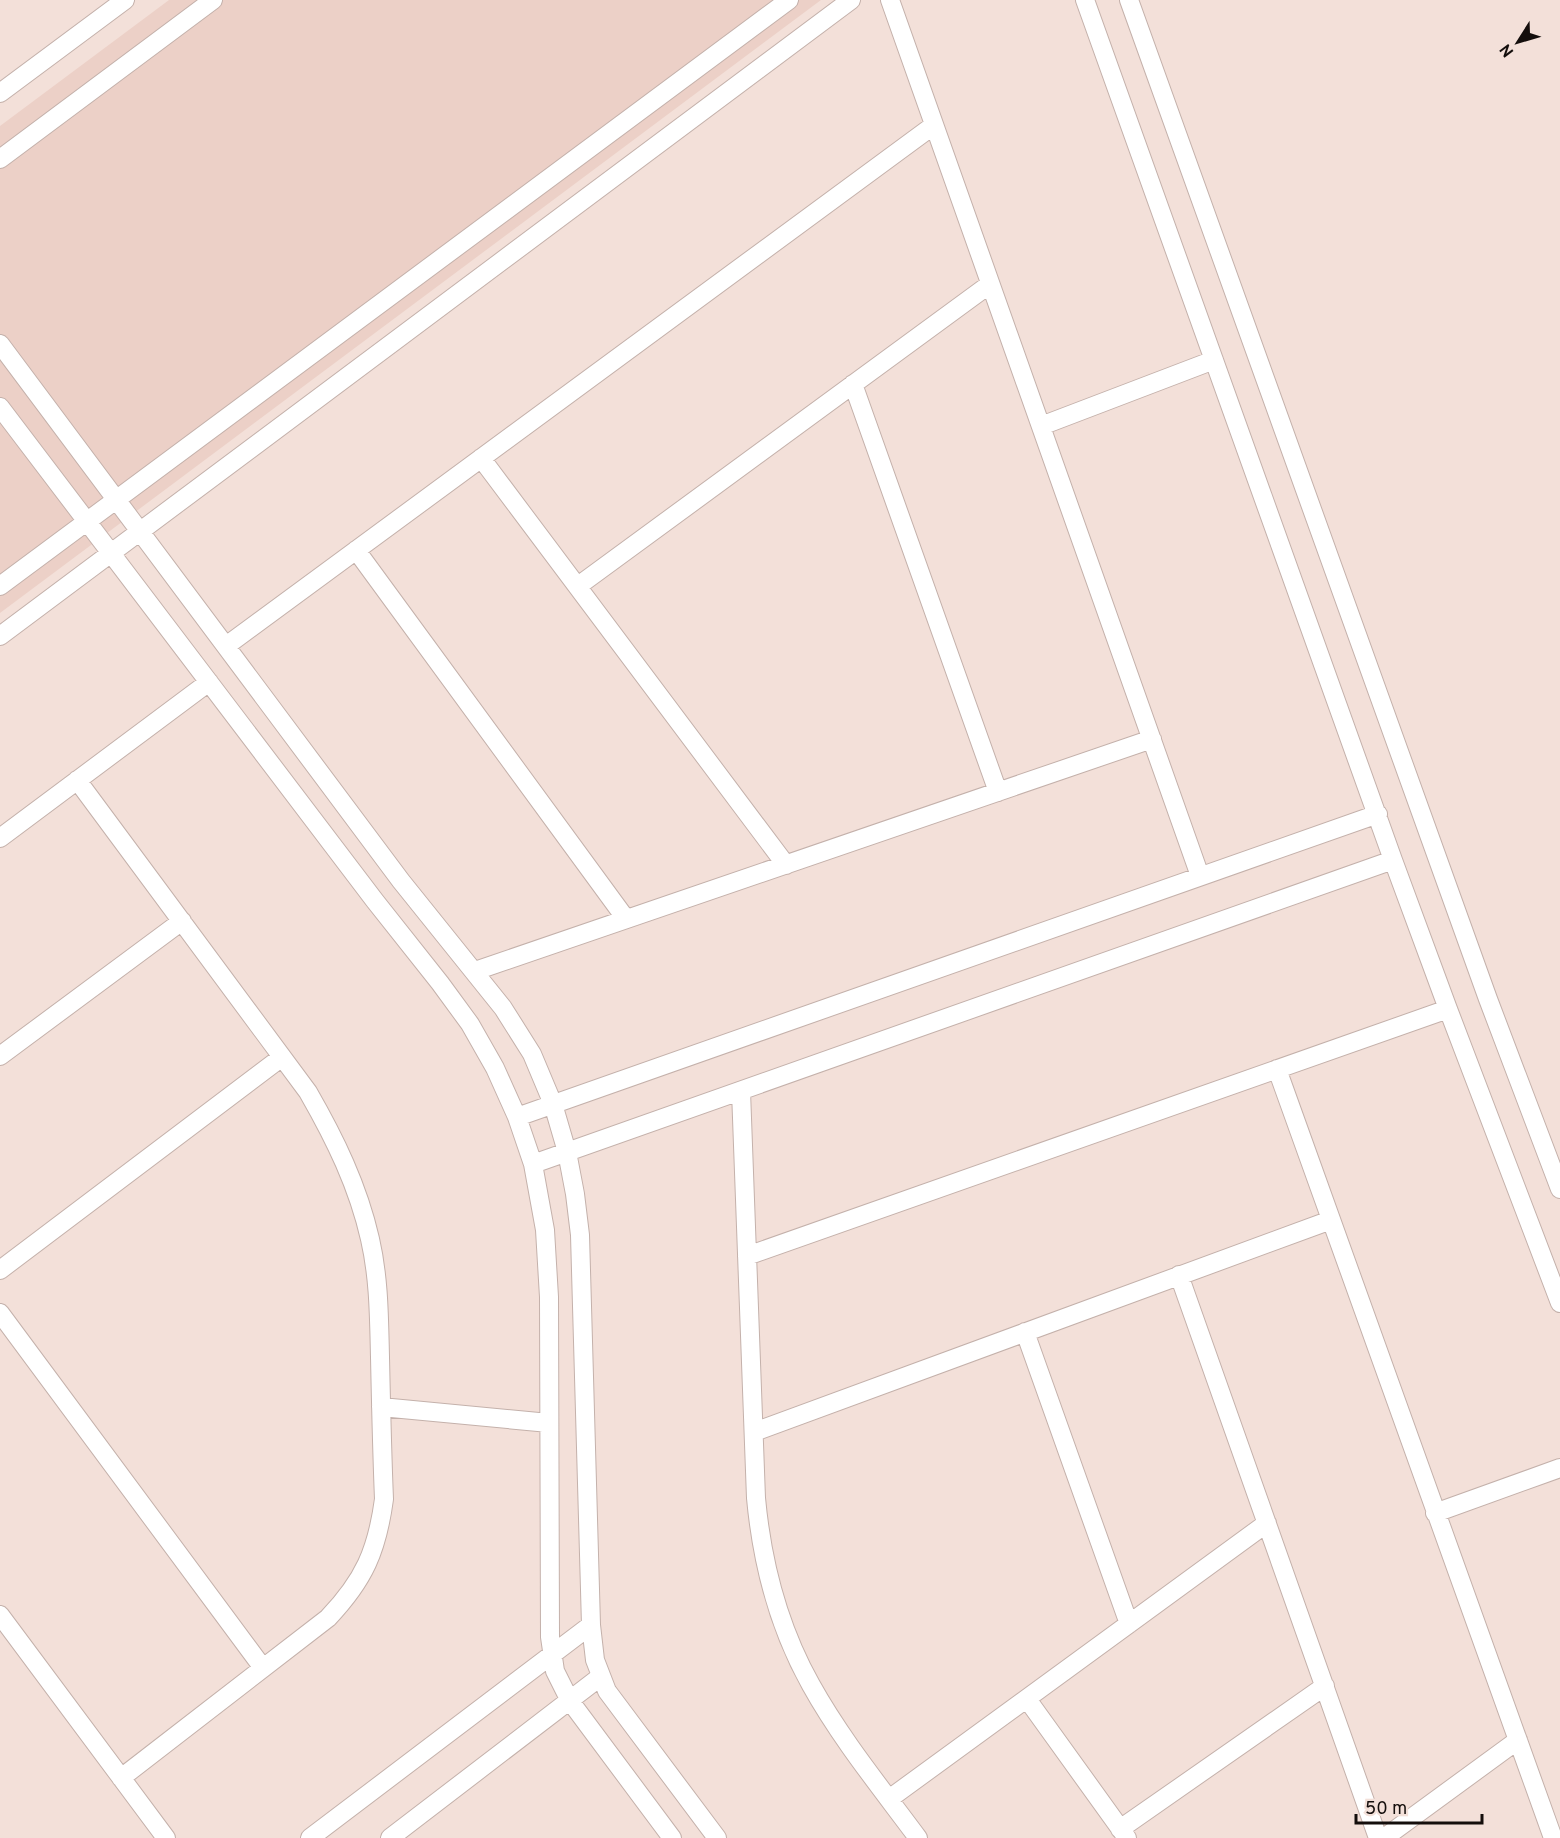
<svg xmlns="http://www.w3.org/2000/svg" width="1560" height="1838" viewBox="0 0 1560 1838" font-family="Overpass,sans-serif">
  <rect width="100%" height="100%" fill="#f3e0d9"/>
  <path fill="#ecd0c7" d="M 169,0 L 821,0 L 0,613 L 0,126 Z"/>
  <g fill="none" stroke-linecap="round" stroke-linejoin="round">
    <defs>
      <path id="minor" d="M 890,0 L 1200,876
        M 1085,0 L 1393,860 L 1448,1009 L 1560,1303
        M 1129,0 L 1488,999 L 1560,1189
        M 0,93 L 125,0
        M 0,159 L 213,0
        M 0,344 L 401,881 L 503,1008 L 532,1054 L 553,1104 L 567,1152 L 575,1194 L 580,1235 L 591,1625 L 595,1660 L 607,1691 L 717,1838
        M 853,384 L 998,792
        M 0,407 L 375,901 L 440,983 L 470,1024 L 495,1068 L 517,1117 L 533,1164 L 545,1230 L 549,1297 L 550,1637 L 555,1671 L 570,1701 L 672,1838
        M 1041,426 L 1214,360
        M 481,458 L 786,865
        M 356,550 L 626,919
        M 0,586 L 789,0
        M 578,586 L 990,284
        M 0,636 L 851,0
        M 226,646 L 934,125
        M 77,780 L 308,1092 C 335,1139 358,1186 370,1239 C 379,1278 379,1317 380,1357 C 381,1404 382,1452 384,1499 C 377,1551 364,1580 328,1618 L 121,1778
        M 0,838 L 209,682
        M 475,971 L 1152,739
        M 0,1056 L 182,921
        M 1277,1069 L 1553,1838
        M 741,1091 L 756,1498 C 762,1563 779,1628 811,1685 C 841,1739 881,1788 918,1838
        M 517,1117 L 1378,814
        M 533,1164 L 1393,860
        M 747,1256 L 1448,1009
        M 0,1270 L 282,1057
        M 1179,1275 L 1378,1838
        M 0,1313 L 263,1668
        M 1025,1332 L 1129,1624
        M 381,1407 L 549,1423
        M 754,1432 L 1331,1220
        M 1435,1513 L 1560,1468
        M 0,1615 L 166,1838
        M 1027,1699 L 1127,1838
        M 889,1799 L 1267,1523
        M 1120,1829 L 1325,1686
        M 310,1838 L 591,1625
        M 390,1838 L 600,1677
        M 1384,1838 L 1518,1740"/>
    </defs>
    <use href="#minor" stroke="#c4b1ab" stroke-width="20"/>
    <use href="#minor" stroke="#fff" stroke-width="18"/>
  </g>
  <g transform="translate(1518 42) rotate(233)" stroke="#f3e0d9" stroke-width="4.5" paint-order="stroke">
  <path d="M0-4.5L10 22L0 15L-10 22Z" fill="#140e0c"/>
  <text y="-9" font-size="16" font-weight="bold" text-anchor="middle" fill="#140e0c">N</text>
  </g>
  <path d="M1356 1814v9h126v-9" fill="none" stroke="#140e0c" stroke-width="3"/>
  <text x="1365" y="1814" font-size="18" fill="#140e0c" stroke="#f3e0d9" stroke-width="4.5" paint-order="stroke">50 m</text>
</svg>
